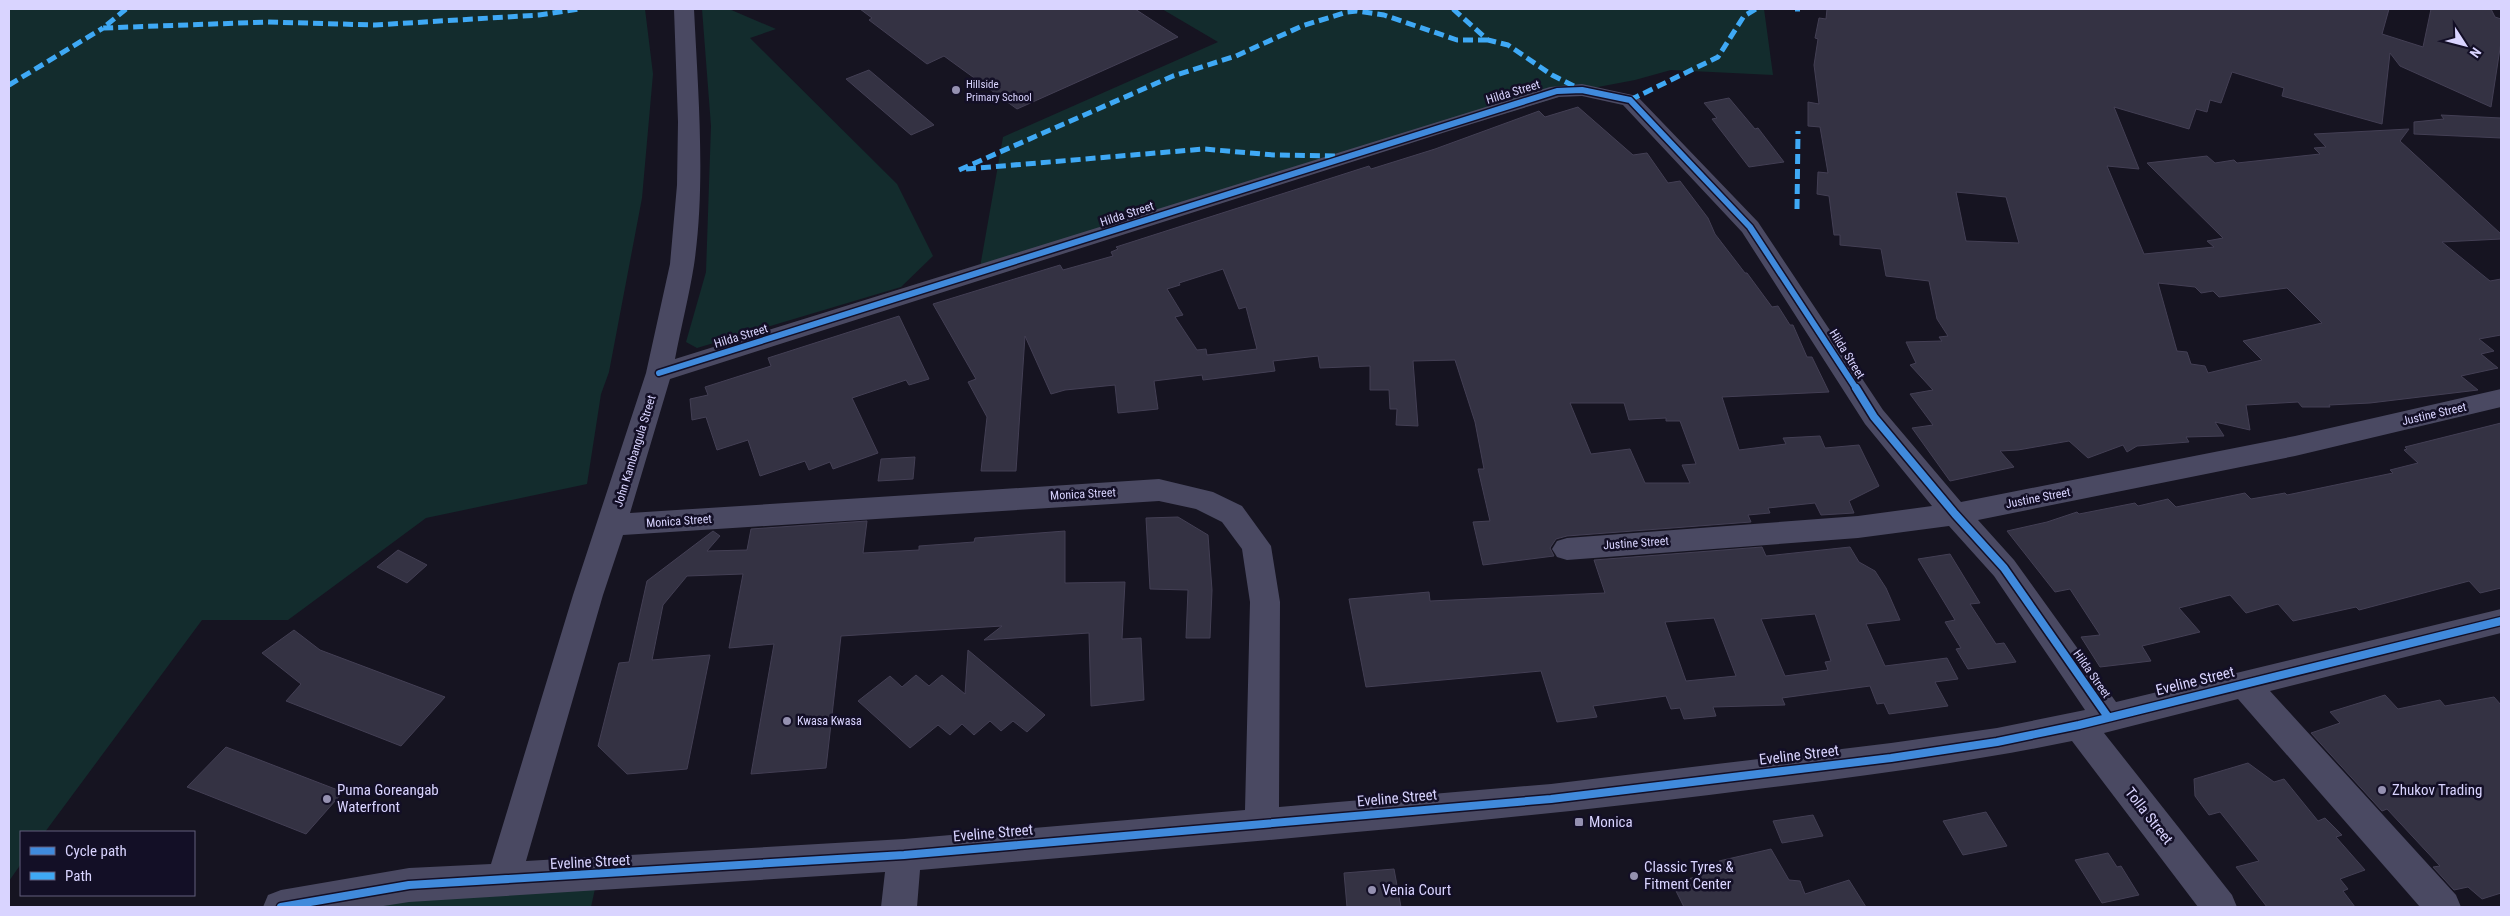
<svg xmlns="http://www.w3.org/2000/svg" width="2510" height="916" viewBox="0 0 2510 916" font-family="'Roboto Condensed',sans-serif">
  <rect width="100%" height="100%" fill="#161421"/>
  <path fill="#132c2d" d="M 9,9 L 645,9 L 653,74 L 642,198 L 609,372 L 601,394 L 587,484 L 426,518 L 288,620 L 202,620 L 45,832 L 21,832 L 21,864 L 9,881 Z
    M 702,9 L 729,9 L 776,29 L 750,38 L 897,184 L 933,256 L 901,287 L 697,348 L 686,342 L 706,272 L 711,126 Z
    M 1162,9 L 1764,9 L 1773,75 L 1671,70 L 1635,80 L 1582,90 L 979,273 L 1003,137 L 1218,42 Z
    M 598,875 L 591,907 L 281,907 L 303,903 Z"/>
  <path fill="#343243" stroke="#433f54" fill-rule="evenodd" d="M 860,9 L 1135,9 L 1178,37 L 1017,109 L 944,56 L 927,64 L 869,20 L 872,18 Z
    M 1827,9 L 2389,9 L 2382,34 L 2423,47 L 2431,9 L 2491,9 L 2495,17 L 2501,19 L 2501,42 L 2491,107 L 2400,66 L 2390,53 L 2382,124 L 2282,96 L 2284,88 L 2232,72 L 2221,103 L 2210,100 L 2207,112 L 2196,109 L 2189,129 L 2114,107 L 2139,169 L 2107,166 L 2144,254 L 2214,247 L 2207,241 L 2223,238 L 2147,163 L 2207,156 L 2215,163 L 2234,160 L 2237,163 L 2320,154 L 2314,148 L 2326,147 L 2314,134 L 2409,129 L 2400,141 L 2501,234 L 2501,239 L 2442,242 L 2490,281 L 2501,279 L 2501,335 L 2479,339 L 2494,351 L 2481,354 L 2498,368 L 2461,376 L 2478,390 L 2370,403 L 2329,405 L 2330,407 L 2302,407 L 2298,402 L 2246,405 L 2250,430 L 2215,422 L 2224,436 L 2186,437 L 2189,442 L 2137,446 L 2127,452 L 2123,445 L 2088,458 L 2069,441 L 2018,450 L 2000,451 L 2014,467 L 1950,481 L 1912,428 L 1933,425 L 1910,394 L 1933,390 L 1910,365 L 1916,363 L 1906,342 L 1942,341 L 1939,337 L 1948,336 L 1937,319 L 1929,281 L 1886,276 L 1881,249 L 1840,245 L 1840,235 L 1834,235 L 1829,196 L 1817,194 L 1818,172 L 1828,173 L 1820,127 L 1808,126 L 1808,102 L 1819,104 L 1814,65 L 1818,39 L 1815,38 L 1819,18 L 1826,19 ZM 1956,192 L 2006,197 L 2019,243 L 1966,241 ZM 2158,283 L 2195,287 L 2201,293 L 2213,291 L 2219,297 L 2287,288 L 2322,323 L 2243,341 L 2262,360 L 2208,373 L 2205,366 L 2191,364 L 2187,352 L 2177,351 Z
    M 869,70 L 934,125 L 911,135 L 846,79 Z
    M 1729,98 L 1755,129 L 1758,128 L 1784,162 L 1749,167 L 1712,119 L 1717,118 L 1704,103 Z
    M 1578,107 L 1633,155 L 1647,153 L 1668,183 L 1680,181 L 1708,218 L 1715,234 L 1745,273 L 1747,273 L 1772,307 L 1778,306 L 1790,325 L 1793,325 L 1807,357 L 1812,357 L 1829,392 L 1722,397 L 1739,450 L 1786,444 L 1783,438 L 1820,436 L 1825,448 L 1859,445 L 1879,486 L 1849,501 L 1854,513 L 1821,515 L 1815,503 L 1768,508 L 1770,513 L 1748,515 L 1751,522 L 1567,536 L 1556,539 L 1550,548 L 1554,556 L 1483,565 L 1473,522 L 1490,521 L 1478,469 L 1484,469 L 1475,422 L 1455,360 L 1413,361 L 1418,426 L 1396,425 L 1397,409 L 1390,409 L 1389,390 L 1370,390 L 1370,366 L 1320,368 L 1318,356 L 1273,361 L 1275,371 L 1203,380 L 1202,375 L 1154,381 L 1158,409 L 1118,413 L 1115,385 L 1065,390 L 1051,394 L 1025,336 L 1016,471 L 981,471 L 987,417 L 968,382 L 976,379 L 933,304 L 1060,265 L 1063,270 L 1113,256 L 1111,252 L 1118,249 L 1116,247 L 1369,166 L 1371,169 L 1435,149 L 1539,111 L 1545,117 ZM 1223,269 L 1239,309 L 1246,307 L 1257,349 L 1207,355 L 1206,349 L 1197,350 L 1175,317 L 1183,315 L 1167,289 L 1180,285 L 1179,283 ZM 1570,403 L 1624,403 L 1629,420 L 1666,418 L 1666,421 L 1680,421 L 1696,464 L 1682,465 L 1690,483 L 1645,483 L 1630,449 L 1591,454 Z
    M 2441,115 L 2501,118 L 2501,138 L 2414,134 L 2414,122 L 2444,119 Z
    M 899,316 L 929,379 L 909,385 L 906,380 L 852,398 L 878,453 L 833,469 L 830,462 L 809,470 L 805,461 L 760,476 L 748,440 L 717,450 L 706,417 L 692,420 L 690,399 L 708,395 L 705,387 L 771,366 L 768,358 Z
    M 2501,423 L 2501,588 L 2480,593 L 2469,581 L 2359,610 L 2356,607 L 2293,621 L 2278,604 L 2246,613 L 2230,595 L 2179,608 L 2200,632 L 2142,646 L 2151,661 L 2100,667 L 2081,637 L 2100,635 L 2070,589 L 2055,592 L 2007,531 L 2047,522 L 2077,512 L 2079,514 L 2135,503 L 2138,506 L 2168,499 L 2176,507 L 2245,493 L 2251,499 L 2285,493 L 2287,495 L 2393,473 L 2390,470 L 2418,463 L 2404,450 L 2407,449 L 2405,447 Z
    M 915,457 L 913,479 L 878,481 L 881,459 Z
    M 1178,517 L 1208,535 L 1212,590 L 1210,638 L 1186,638 L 1188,590 L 1150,589 L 1146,518 Z
    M 867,521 L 863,553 L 919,550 L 919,546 L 974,542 L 975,538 L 1065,531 L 1065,583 L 1125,582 L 1122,639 L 1141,638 L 1144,700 L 1091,706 L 1089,633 L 984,640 L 1002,626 L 841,636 L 826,768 L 751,774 L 774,644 L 729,648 L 743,574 L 687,576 L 663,605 L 652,660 L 710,655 L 687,769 L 627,774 L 598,746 L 619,663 L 629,662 L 647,581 L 713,531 L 720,536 L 707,551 L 747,550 L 751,529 Z
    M 1762,547 L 1766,556 L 1850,547 L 1859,562 L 1875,571 L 1886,588 L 1900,620 L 1866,624 L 1885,666 L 1947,658 L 1958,679 L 1935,682 L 1948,706 L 1889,714 L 1884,703 L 1877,704 L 1870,686 L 1782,698 L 1785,705 L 1713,707 L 1716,716 L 1684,719 L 1680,708 L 1671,709 L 1666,696 L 1593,706 L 1597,717 L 1557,722 L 1541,671 L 1366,687 L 1349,599 L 1429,592 L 1430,601 L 1605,593 L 1594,560 ZM 1815,614 L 1831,661 L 1825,662 L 1828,670 L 1785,676 L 1761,619 ZM 1714,618 L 1736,676 L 1686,681 L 1665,622 Z
    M 398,550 L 427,565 L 407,583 L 377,567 Z
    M 1950,554 L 1980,603 L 1970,604 L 1996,644 L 2004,643 L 2016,662 L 1968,669 L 1956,649 L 1961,648 L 1945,622 L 1955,620 L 1918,559 Z
    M 294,630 L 320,650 L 445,697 L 401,746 L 286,701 L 301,684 L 262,653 Z
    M 968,650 L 1045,715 L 1027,732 L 1013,721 L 1001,731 L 990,721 L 974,735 L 962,724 L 950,735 L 938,725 L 910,748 L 858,701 L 890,676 L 902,687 L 916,675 L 929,686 L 942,675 L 965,694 Z
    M 2385,695 L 2398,709 L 2440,700 L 2445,706 L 2494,697 L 2501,705 L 2501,893 L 2482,899 L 2468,887 L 2454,890 L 2433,867 L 2440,866 L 2387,809 L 2382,811 L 2311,733 L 2340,723 L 2330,712 Z
    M 226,747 L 343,792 L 306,834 L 187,787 Z
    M 2248,763 L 2274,782 L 2284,779 L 2318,821 L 2325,818 L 2342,835 L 2336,837 L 2365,870 L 2340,879 L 2348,889 L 2343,891 L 2355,907 L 2267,907 L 2236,867 L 2259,861 L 2220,812 L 2209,815 L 2195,796 L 2194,779 Z
    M 1986,812 L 2007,846 L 1963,855 L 1943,821 Z
    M 1813,815 L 1823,836 L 1782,843 L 1773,821 Z
    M 1771,849 L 1789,880 L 1800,881 L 1805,894 L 1849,880 L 1866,907 L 1684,907 L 1672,883 L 1723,870 L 1719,861 Z
    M 2108,853 L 2117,867 L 2121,866 L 2139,895 L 2102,903 L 2075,860 Z
    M 1394,869 L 1401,907 L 1347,907 L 1344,873 Z"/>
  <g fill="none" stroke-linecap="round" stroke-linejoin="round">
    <path fill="#4a4962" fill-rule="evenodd" d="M 674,9 L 694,9 C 698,91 706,184 694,265 C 689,296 681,328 675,359 L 1550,87 L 1582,84 L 1637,96 L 1758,222 L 1883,410 L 1961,502 L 2295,436 L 2501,389 L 2501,407 L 2295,456 L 1978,520 L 2014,560 L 2116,702 L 2501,609 L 2501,633 L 2270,691 L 2456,895 L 2461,907 L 2420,907 L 2238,699 L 2104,733 L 2232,895 L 2237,907 L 2198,907 L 2072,741 C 1952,766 1831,780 1709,795 C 1447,827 1183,847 920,870 L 917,907 L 881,907 L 885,872 L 409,902 L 377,907 L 263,907 L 268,895 L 281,890 L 409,868 L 491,864 L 573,595 L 646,373 L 670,264 L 677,185 L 678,122 ZM 1582,96 L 1623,105 L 1742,232 L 1865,424 L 1932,506 L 1858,516 L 1567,538 L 1557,541 L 1552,549 L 1557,557 L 1567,560 L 1858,538 L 1949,526 L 1994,576 L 2085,710 L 1997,728 L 1891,743 L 1551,784 L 1279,807 L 1280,602 L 1271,546 L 1242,506 L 1213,492 L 1159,479 L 630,513 L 670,379 L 1452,130 L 1559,97 ZM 1159,501 L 1196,509 L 1222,522 L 1242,549 L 1250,602 L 1245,810 L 904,839 L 526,861 L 603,595 L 623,535 Z"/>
    <path stroke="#3fa9f5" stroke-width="5" stroke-dasharray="10 5" stroke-linecap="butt" d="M 126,9 L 103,28 L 268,22 L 375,25 L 539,15 L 579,9
      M 1453,9 L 1488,40 L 1508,45 L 1552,75 L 1578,88
      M 1795,9 L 1800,9
      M 9,85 L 103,28
      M 1630,100 L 1718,57 L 1744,16 L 1756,9
      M 966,169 L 1204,149 L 1274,155 L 1335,156
      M 959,170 L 1173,76 L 1236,56 L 1302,26 L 1347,12 L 1357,11 L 1384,15 L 1457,40 L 1488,40
      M 1797,209 L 1798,131"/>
    <defs>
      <path id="cycleway-far1" d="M 659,373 L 1557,91 L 1582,90 L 1630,100 L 1750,227 L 1857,390"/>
      <path id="cycleway" d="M 1856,388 L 1874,417 L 1955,514 L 2004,568 L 2108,717
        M 281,907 L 409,885 L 904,855 L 1551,799 L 1891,758 L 1997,742 L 2079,725 L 2501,621"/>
    </defs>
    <use href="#cycleway-far1" stroke="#130f26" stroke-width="9"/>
    <use href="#cycleway" stroke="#130f26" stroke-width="11"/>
    <use href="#cycleway-far1" stroke="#408adc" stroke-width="6"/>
    <use href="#cycleway" stroke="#408adc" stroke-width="8"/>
  </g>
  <g fill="#9591b1" stroke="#130f26" stroke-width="2">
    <circle cx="956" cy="90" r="5"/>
    <circle cx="787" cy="721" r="5"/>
    <circle cx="2382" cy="790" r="5"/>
    <circle cx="327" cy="799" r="5"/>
    <rect x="1574" y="817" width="10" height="10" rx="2.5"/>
    <circle cx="1634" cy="876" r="5"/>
    <circle cx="1372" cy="890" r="5"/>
  </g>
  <g text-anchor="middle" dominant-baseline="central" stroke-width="5" stroke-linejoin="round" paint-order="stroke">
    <g font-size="11" fill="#d9d4ff" stroke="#130f26" text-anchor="start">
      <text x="966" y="84">Hillside<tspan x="966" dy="13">Primary School</tspan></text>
    </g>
    <g font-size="12" fill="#d9d4ff" stroke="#130f26">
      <text transform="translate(1513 92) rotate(-17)">Hilda Street</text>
      <text transform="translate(1127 214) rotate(-18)">Hilda Street</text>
      <text transform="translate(741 336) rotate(-17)">Hilda Street</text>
      <text transform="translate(1847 354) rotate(58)">Hilda Street</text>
      <text transform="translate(2434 414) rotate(-13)">Justine Street</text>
      <text transform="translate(635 451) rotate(-73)">John Kambangula Street</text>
      <text transform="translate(1083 494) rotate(-3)">Monica Street</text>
      <text transform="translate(2038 498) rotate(-11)">Justine Street</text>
      <text transform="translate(679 521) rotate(-4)">Monica Street</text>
      <text transform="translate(1636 543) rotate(-4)">Justine Street</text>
      <text transform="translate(2092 674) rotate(55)">Hilda Street</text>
    </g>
    <g font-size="12" fill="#d9d4ff" stroke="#130f26" text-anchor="start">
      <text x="797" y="721">Kwasa Kwasa</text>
    </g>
    <g font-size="15" fill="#d9d4ff" stroke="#130f26">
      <text transform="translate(2195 681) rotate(-14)">Eveline Street</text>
      <text transform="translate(1799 755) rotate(-7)">Eveline Street</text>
      <text transform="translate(1397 798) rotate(-5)">Eveline Street</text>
      <text transform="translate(2149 816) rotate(52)">Tolla Street</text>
      <text transform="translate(993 833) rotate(-5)">Eveline Street</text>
      <text transform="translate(590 862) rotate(-3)">Eveline Street</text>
    </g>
    <g font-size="15" fill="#d9d4ff" stroke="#130f26" text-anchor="start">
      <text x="337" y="790">Puma Goreangab<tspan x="337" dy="17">Waterfront</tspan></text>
      <text x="2392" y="790">Zhukov Trading</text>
      <text x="1589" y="822">Monica</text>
      <text x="1644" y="867">Classic Tyres &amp;<tspan x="1644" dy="17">Fitment Center</tspan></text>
      <text x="1382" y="890">Venia Court</text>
    </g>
  </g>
  <rect width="2510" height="916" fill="none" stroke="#d9d4ff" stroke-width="20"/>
  <rect x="20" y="831" width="175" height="65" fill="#130f26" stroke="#625e7d"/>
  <rect x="30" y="847" width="25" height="8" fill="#408adc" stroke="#625e7d"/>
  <text x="65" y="856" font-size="15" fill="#d9d4ff">Cycle path</text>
  <rect x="30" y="872" width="25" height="8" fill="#3fa9f5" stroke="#625e7d"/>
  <text x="65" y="881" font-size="15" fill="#d9d4ff">Path</text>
  <g transform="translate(2465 45) rotate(126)" stroke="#130f26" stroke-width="4" paint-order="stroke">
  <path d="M0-4L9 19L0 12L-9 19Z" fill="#d9d4ff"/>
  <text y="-8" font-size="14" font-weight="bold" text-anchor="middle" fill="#d9d4ff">N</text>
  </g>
</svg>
